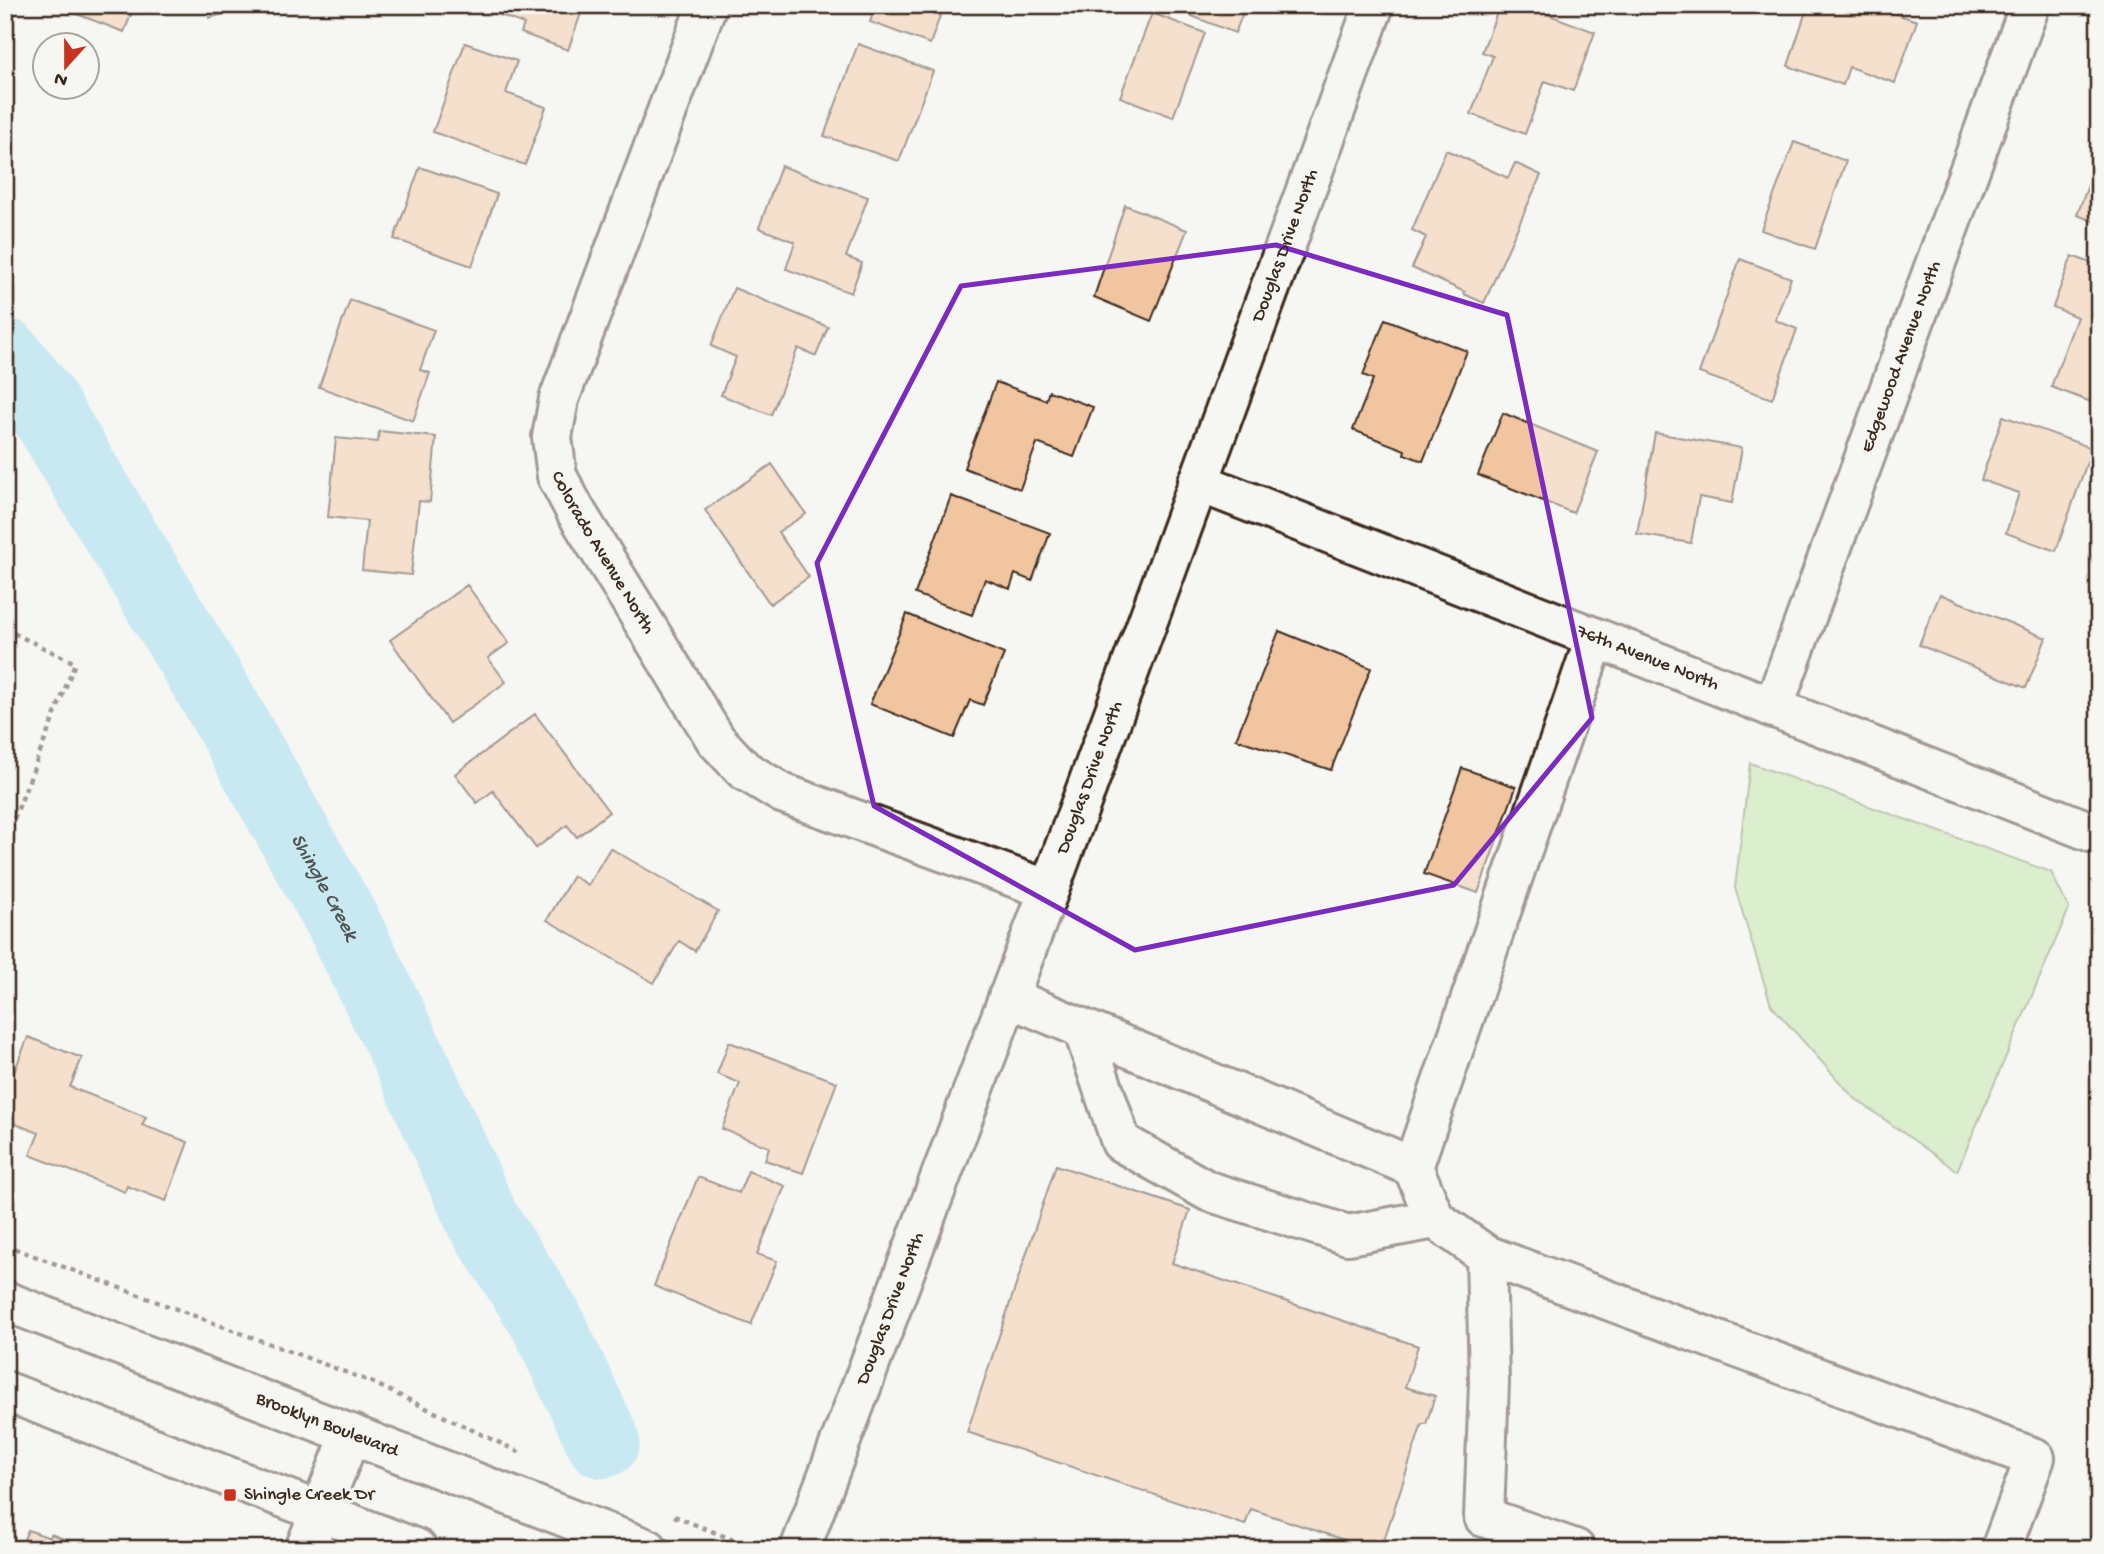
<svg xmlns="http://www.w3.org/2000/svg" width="2104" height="1554" viewBox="0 0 2104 1554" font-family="'Gochi Hand',sans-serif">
  <rect width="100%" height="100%" fill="#f6f6f2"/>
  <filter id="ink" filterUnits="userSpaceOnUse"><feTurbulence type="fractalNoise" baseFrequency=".0143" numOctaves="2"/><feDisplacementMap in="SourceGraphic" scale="14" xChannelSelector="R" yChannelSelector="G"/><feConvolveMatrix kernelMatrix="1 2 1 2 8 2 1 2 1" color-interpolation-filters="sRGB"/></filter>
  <g filter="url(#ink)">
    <path fill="#bae4a0" stroke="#7a875f" stroke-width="2" d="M 1750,763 L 2051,872 L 2069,909 L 1957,1171 L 1853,1097 L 1771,1005 L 1735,888 Z"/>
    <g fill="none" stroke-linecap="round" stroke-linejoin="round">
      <path stroke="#90d9f2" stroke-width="74" id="s1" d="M 5,355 L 36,394 L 216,695 L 344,924 L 415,1070 L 482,1219 L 546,1320 L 603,1441"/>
    </g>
    <path fill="#f1c5a0" stroke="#3b2a1e" stroke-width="2" d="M 53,5 L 135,5 L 124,32 Z
      M 206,5 L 256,5 L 209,18 Z
      M 478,5 L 584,5 L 568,50 L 521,33 L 524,24 L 478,7 Z
      M 876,5 L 944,5 L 930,44 L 870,22 Z
      M 1193,5 L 1246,5 L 1235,33 L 1189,15 Z
      M 1500,5 L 1523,5 L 1595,32 L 1573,91 L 1545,81 L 1525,134 L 1471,114 L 1493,56 L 1482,52 Z
      M 1808,5 L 1869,5 L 1917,21 L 1895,83 L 1849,67 L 1843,85 L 1788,66 Z
      M 1152,13 L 1205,33 L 1173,117 L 1120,97 Z
      M 465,43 L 517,61 L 506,93 L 546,107 L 525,165 L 433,132 Z
      M 858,44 L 933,71 L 899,161 L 824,136 Z
      M 1794,142 L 1846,161 L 1815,249 L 1761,230 Z
      M 1446,150 L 1508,178 L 1515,163 L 1541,175 L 1484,303 L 1464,294 L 1465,292 L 1412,268 L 1426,237 L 1412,230 Z
      M 2099,156 L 2099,223 L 2077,215 Z
      M 781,166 L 868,197 L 846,257 L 862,263 L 851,293 L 786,269 L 795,242 L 759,228 Z
      M 420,167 L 497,194 L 472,266 L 394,239 Z
      M 1125,205 L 1187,230 L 1151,321 L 1094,297 Z
      M 2072,256 L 2099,266 L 2099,405 L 2051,387 L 2077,317 L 2053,307 Z
      M 1740,259 L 1791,278 L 1775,320 L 1797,329 L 1772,399 L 1699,373 Z
      M 734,288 L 828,327 L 816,356 L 798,348 L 771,415 L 721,395 L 736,357 L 711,346 Z
      M 350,300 L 434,330 L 420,370 L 430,373 L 413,421 L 319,387 Z
      M 1385,319 L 1467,351 L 1423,461 L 1404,454 L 1405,450 L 1353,430 L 1373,379 L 1363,375 Z
      M 996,382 L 1046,400 L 1049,391 L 1093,407 L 1074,457 L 1037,443 L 1020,489 L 964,468 Z
      M 1503,413 L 1598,452 L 1573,513 L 1478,475 Z
      M 2003,416 L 2092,448 L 2056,551 L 2006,533 L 2019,493 L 1981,480 Z
      M 379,431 L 436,437 L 430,502 L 419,501 L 411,575 L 362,570 L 367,521 L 328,517 L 336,438 L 378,442 Z
      M 1655,433 L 1742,448 L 1732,503 L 1699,497 L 1691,543 L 1637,534 Z
      M 772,464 L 806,514 L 778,532 L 809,577 L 770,604 L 705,510 Z
      M 951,496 L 1050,533 L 1032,581 L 1015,574 L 1010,589 L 985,579 L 972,615 L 915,594 Z
      M 467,585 L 509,643 L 488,658 L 506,682 L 449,723 L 390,640 Z
      M 1940,594 L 2046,638 L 2026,688 L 1919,645 Z
      M 907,614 L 1004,654 L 983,705 L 970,700 L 954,738 L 870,704 Z
      M 1279,631 L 1371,668 L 1331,770 L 1236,739 Z
      M 535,714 L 609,812 L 577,837 L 567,825 L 536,848 L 493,791 L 477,803 L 455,774 Z
      M 1462,768 L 1516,787 L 1478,893 L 1424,874 Z
      M 610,848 L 718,911 L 695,951 L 679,941 L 654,983 L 547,920 L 573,876 L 588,885 Z
      M 28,1037 L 82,1058 L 70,1087 L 146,1117 L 142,1125 L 188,1142 L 166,1201 L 127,1186 L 125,1192 L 30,1155 L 39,1133 L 5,1120 L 5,1095 Z
      M 729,1042 L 837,1082 L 803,1173 L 765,1160 L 769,1147 L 722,1129 L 740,1083 L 717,1074 Z
      M 1056,1165 L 1190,1210 L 1172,1263 L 1418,1346 L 1405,1387 L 1435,1396 L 1426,1424 L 1422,1424 L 1381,1549 L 1371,1549 L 1251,1509 L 1245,1525 L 967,1432 Z
      M 748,1171 L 785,1186 L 757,1254 L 777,1261 L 751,1325 L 654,1286 L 698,1177 L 739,1193 Z
      M 28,1530 L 50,1538 L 51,1534 L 90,1549 L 20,1549 Z"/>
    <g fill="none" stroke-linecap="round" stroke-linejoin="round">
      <defs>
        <g id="minor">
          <path id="s2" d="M 707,5 L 559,399 L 552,437 L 557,476 L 575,510 L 716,740 L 744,770 L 782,793 L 1049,890"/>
          <path id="s3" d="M 1198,482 L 2099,835"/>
          <path id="s4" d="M 1773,708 L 2030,5"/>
          <path d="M 1008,997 L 1413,1167 L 1435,1219 L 1486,1255 L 2035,1458 L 2001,1549"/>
          <path d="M 1083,1029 L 1121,1142 L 1208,1191 L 1348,1235 L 1435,1219"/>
          <path d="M 1413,1167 L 1595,638"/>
          <path d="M 1486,1255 L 1489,1382 L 1484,1517 L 1575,1549"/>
          <path d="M 305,1549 L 351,1434"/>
          <path id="s5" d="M 800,1549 L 1049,890 L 1374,5"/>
        </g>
        <g id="major">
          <path id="s6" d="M 5,1301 L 648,1549"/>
          <path d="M 5,1391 L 417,1549"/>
        </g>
      </defs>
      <use href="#minor" stroke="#3b2a1e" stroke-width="44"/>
      <use href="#major" stroke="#3b2a1e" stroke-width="44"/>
      <path stroke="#3b2a1e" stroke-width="4.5" stroke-dasharray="5 5" stroke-linecap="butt" d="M 5,629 L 75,663 L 5,842
        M 5,1245 L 369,1381 L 521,1453
        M 674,1516 L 746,1545 L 761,1548"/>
      <use href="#minor" stroke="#f6f6f2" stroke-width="38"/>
      <use href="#major" stroke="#f6f6f2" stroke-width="38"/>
    </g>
  </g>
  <path d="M0 0H2104V1554H0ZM 1276,245 L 1507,315 L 1592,718 L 1454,885 L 1135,950 L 874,806 L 817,563 L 961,286 Z" fill="#f6f6f2" fill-opacity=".55" fill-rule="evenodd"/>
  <path fill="none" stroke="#7b2cbf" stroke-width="5" stroke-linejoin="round" d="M 1276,245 L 1507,315 L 1592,718 L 1454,885 L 1135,950 L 874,806 L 817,563 L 961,286 Z"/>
  <rect fill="#c8321e" stroke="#f6f6f2" stroke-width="2.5" x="223" y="1488" width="14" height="14" rx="3.5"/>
  <g text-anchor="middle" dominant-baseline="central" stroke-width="6" stroke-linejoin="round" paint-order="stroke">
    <g font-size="19" fill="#3b2a1e" stroke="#f6f6f2">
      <text stroke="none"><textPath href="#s5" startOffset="1391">Douglas Drive North</textPath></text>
      <text stroke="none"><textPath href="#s4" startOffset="374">Edgewood Avenue North</textPath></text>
      <text stroke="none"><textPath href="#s2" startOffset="588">Colorado Avenue North</textPath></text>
      <text stroke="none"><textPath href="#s3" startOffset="483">76th Avenue North</textPath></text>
      <text stroke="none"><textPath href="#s5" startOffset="824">Douglas Drive North</textPath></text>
      <text stroke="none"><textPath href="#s5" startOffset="257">Douglas Drive North</textPath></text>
      <text stroke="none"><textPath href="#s6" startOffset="345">Brooklyn Boulevard</textPath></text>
    </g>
    <g font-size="19" fill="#3b2a1e" stroke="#f6f6f2" text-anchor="start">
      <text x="244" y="1495">Shingle Creek Dr</text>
    </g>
    <g font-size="21" font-style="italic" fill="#505653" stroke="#f6f6f2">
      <text stroke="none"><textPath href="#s1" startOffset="621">Shingle Creek</textPath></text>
    </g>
  </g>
  <rect width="2104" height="1554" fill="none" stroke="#f6f6f2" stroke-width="28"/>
  <rect x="14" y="14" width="2076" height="1526" fill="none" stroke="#3b2a1e" stroke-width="2.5" filter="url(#ink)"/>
  <g transform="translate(66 66) rotate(201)"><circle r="33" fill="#f6f6f2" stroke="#aba49d" stroke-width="2"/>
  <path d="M0-5L12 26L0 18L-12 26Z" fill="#c8321e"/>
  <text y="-10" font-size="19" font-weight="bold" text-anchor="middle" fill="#3b2a1e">N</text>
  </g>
</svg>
